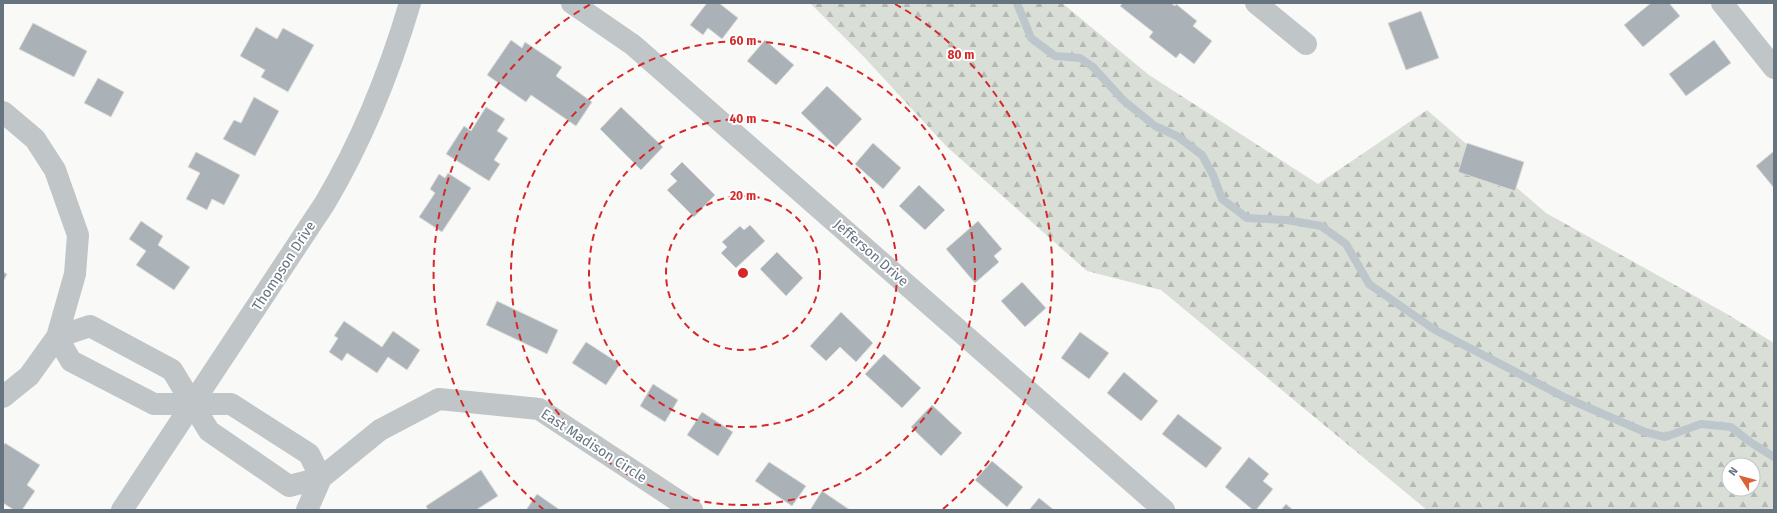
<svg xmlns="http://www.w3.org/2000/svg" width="1777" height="513" viewBox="0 0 1777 513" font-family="'Fira Sans',sans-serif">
  <defs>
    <pattern id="forest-firs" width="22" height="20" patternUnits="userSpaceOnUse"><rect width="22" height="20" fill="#d9ded6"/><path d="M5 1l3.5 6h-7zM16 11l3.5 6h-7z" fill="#b4b9b3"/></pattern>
  </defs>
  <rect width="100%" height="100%" fill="#f9f9f7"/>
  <path fill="url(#forest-firs)" fill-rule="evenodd" d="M 810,3 L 1062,3 L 1149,75 L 1318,184 L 1427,110 L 1546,213 L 1727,314 L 1774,343 L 1774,510 L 1427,510 L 1161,290 L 1087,271 L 946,146 L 865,58 ZM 1729,465 L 1753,465 L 1753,489 L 1729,489 Z"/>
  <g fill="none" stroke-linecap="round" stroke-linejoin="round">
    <path stroke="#bdc6cb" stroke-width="8" d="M 1017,3 L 1031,38 L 1055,56 L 1080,58 L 1093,67 L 1123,100 L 1155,126 L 1177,136 L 1202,155 L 1213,175 L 1222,199 L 1247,218 L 1287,220 L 1321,226 L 1346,244 L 1369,284 L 1435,330 L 1566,398 L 1645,432 L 1665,437 L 1701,424 L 1731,427 L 1750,442 L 1774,457"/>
  </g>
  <path fill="#aab2b7" stroke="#dbdbd9" d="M 707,3 L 719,3 L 738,18 L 722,39 L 708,28 L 703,35 L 690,25 Z
    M 1123,3 L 1171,3 L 1175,6 L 1176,4 L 1197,21 L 1193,26 L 1212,41 L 1194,64 L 1180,53 L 1176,58 L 1149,37 L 1153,32 L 1120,6 Z
    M 1651,3 L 1669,3 L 1680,16 L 1643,47 L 1624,25 Z
    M 1421,11 L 1439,58 L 1406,70 L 1388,23 Z
    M 33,23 L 87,51 L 74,77 L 19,49 Z
    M 256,27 L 277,39 L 283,28 L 314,45 L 288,92 L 261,77 L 265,70 L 240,56 Z
    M 511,40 L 522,48 L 525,42 L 562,67 L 556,76 L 592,102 L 576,126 L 531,95 L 526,102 L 487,75 Z
    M 765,40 L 794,65 L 776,85 L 747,61 Z
    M 1714,40 L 1731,63 L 1686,96 L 1669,74 Z
    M 98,78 L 124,92 L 111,117 L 84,103 Z
    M 827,86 L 862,119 L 836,147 L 801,113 Z
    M 254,97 L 279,111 L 255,156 L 223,139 L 234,120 L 241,123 Z
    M 486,107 L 505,119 L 497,131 L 508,138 L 494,160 L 500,164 L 489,181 L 446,154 L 464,126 L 471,131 Z
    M 621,107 L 663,147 L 641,170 L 600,129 Z
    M 873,143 L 901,168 L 883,189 L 855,164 Z
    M 1467,143 L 1524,162 L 1515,191 L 1458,172 Z
    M 1774,151 L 1774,188 L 1756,166 Z
    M 196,152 L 240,175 L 224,205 L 212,199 L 207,210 L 186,199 L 200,173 L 188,167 Z
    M 682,162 L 715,195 L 694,217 L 667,190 L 677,181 L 670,174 Z
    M 448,173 L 471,188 L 442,232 L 419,217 L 435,193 L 430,189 L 439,174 L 445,178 Z
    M 919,185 L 945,210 L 925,230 L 899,206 Z
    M 141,221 L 163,236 L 158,245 L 190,267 L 174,290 L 136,265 L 146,251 L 129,239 Z
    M 978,221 L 1002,249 L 994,256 L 999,262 L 975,283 L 946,249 Z
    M 750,225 L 765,241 L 736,268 L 721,253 L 727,247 L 722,242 L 740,226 L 744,230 Z
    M 777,252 L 803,278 L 786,296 L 760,269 Z
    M 3,272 L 7,274 L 3,282 Z
    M 1022,282 L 1046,308 L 1025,327 L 1001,301 Z
    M 497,301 L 558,330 L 547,354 L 486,325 Z
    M 841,312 L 873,343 L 856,362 L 840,347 L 826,361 L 810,346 Z
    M 344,321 L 382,347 L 393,331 L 420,350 L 407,370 L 388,357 L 377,373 L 347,353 L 342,361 L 329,352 L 338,338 L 334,336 Z
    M 1080,332 L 1109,353 L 1089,379 L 1061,358 Z
    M 586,342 L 620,364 L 606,385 L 572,363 Z
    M 884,354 L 921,388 L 902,408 L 865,374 Z
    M 1124,372 L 1158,401 L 1141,421 L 1107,393 Z
    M 653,384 L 678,400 L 665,422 L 640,406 Z
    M 932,405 L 962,433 L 941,456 L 911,427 Z
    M 702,412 L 733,432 L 718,456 L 687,435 Z
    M 1178,414 L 1222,448 L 1206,468 L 1162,434 Z
    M 5,443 L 40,465 L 27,485 L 35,491 L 22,510 L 14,510 L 3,503 L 3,446 Z
    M 1249,457 L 1269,474 L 1263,481 L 1273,489 L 1256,510 L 1253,510 L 1225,487 Z
    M 992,461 L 1023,487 L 1007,507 L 975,480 Z
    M 769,462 L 806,486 L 792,506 L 755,481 Z
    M 481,470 L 498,496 L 476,510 L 428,510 L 426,506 Z
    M 822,491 L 850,510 L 810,510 Z
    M 537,494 L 560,510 L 526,510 Z
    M 1039,498 L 1054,510 L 1029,510 Z
    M 1286,504 L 1293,510 L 1281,510 Z"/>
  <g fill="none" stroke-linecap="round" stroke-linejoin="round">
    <path stroke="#c0c5c8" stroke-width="22" d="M 572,3 L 633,45 L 1164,510
      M 1256,3 L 1306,44
      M 1722,3 L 1774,68
      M 3,112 L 35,139 L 55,170 L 78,235 L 75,274 L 57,337
      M 57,337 L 71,361 L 154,404 L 231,404 L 309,454 L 321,478
      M 3,397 L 29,376 L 57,337 L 90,326 L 172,370 L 209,431 L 289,486 L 321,478 L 380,430 L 439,399 L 539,409 L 692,510
      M 122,510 L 325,203 C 363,139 389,74 410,3
      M 307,510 L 321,478"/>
  </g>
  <g fill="none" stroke="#d62828" stroke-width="2" stroke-dasharray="7 5">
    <circle cx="743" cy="273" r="77"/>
    <circle cx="743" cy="273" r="154"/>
    <circle cx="743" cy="273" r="232"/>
    <path d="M544 510A309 309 0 0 1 591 4M895 4A309 309 0 0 1 942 510"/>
  </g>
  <g text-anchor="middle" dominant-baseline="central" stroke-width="4" stroke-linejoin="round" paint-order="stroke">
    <g font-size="14" fill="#667480" stroke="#fff">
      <text transform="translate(871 253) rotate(41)">Jefferson Drive</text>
      <text transform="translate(284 266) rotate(-57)">Thompson Drive</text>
      <text transform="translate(594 446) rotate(33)">East Madison Circle</text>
    </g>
  </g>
  <circle cx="743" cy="273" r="6" fill="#d62828" stroke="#fff" stroke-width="2"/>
  <g font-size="12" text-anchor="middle" font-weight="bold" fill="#d62828" stroke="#fff" stroke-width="4" stroke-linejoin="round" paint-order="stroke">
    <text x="743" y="45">60 m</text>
    <text x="961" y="59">80 m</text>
    <text x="743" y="123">40 m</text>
    <text x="743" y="200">20 m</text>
  </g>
  <rect width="1777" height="513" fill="none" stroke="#667480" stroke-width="8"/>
  <g transform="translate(1741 477) rotate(306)"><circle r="19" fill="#ffffff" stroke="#c2c7cc"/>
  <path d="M0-3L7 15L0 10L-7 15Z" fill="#d96237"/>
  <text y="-6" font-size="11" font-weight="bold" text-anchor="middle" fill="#667480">N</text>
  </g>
</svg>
